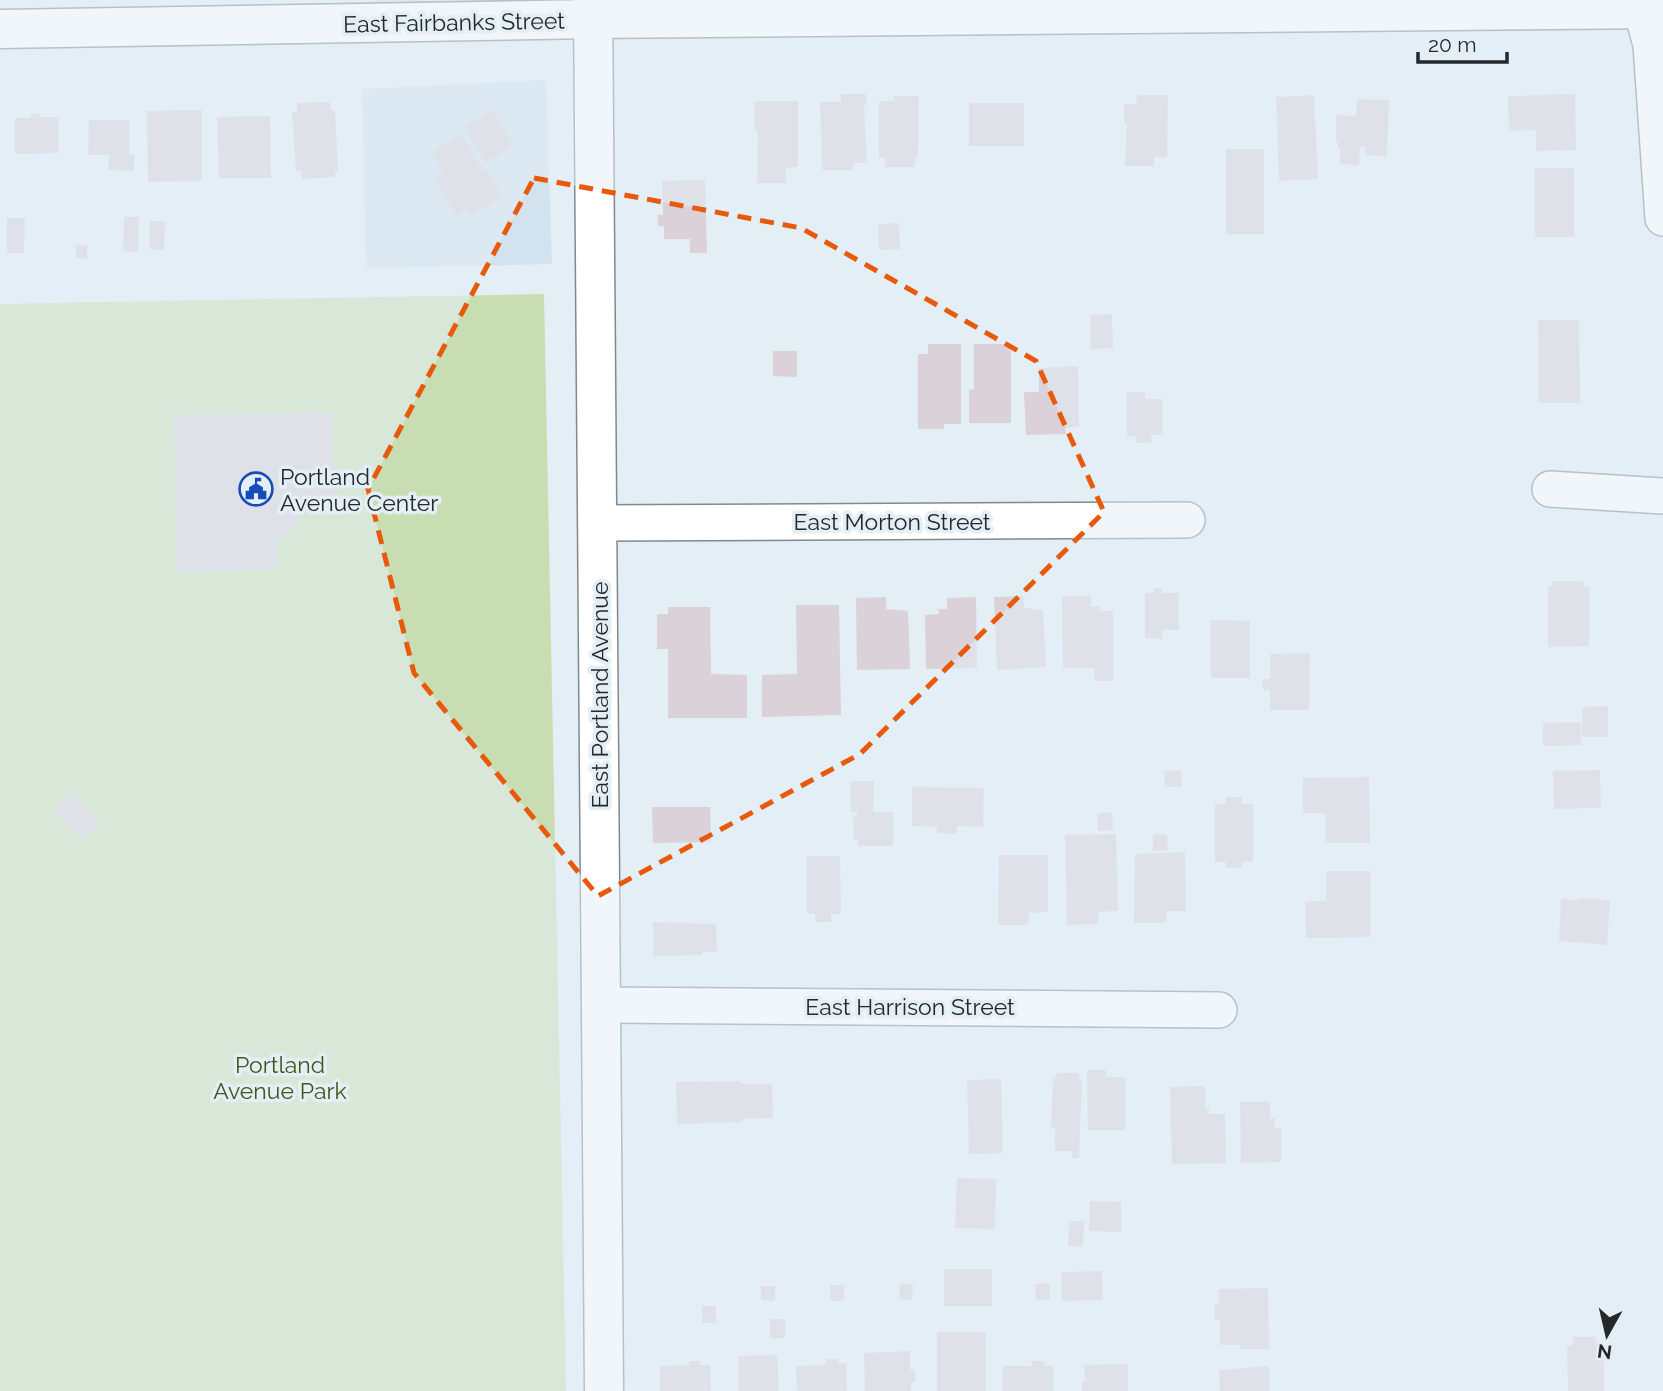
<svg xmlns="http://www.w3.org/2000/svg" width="1663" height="1391" viewBox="0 0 1663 1391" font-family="Raleway,sans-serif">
  <rect width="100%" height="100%" fill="#e4eef5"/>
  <path fill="#d2e2ef" d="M 375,0 L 548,0 L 548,2 L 375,4 Z
    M 546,80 L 552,264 L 366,268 L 362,89 Z"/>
  <path fill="#c9ddb2" d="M 544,294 L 566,1391 L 0,1391 L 0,304 Z"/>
  <path fill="#dad1d9" d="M 841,94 L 866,94 L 867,105 L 864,105 L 867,163 L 853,163 L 853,170 L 822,170 L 820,102 L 841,102 Z
    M 1575,94 L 1576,150 L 1536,151 L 1536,130 L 1509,131 L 1508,96 Z
    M 1137,95 L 1168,95 L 1167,157 L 1154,157 L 1154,166 L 1125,166 L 1127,123 L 1124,123 L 1124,104 L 1136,104 Z
    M 1314,95 L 1318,179 L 1279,181 L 1276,97 Z
    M 894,96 L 919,96 L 918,157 L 916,158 L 915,167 L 885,167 L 885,158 L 879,158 L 879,101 L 894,101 Z
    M 1357,99 L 1389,100 L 1387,156 L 1365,155 L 1366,147 L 1360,147 L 1359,165 L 1340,164 L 1340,147 L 1338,148 L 1338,142 L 1336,142 L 1336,115 L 1356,116 Z
    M 755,101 L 798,101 L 798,167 L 786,168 L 786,183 L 757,183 L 758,131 L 755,131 Z
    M 330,102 L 331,110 L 335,110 L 338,171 L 335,171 L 335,177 L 302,179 L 301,171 L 296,171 L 292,112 L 297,112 L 297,103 Z
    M 969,103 L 1024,103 L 1024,146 L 969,146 Z
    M 202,110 L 202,181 L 148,182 L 147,111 Z
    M 493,110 L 514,146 L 485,163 L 464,127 Z
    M 31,114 L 39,114 L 39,117 L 59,117 L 59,153 L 15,154 L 15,118 L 31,118 Z
    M 270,116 L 271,178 L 219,178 L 217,117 Z
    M 89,120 L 129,120 L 129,154 L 134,154 L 134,171 L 108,170 L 109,155 L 88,155 Z
    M 462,134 L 484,172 L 487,170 L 503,197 L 470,215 L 467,210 L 456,216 L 434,179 L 444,173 L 432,152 Z
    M 1226,149 L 1264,149 L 1264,234 L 1226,234 Z
    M 1535,168 L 1574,168 L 1574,237 L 1535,237 Z
    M 705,180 L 707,253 L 690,253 L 690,239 L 664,239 L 664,226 L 658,226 L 658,215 L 663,215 L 662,181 Z
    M 124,217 L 139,217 L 138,252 L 123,251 Z
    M 7,218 L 25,218 L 24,253 L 7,253 Z
    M 150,221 L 165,221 L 164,250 L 149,249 Z
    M 899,223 L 900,249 L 879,250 L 878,224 Z
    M 76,245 L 87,245 L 87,259 L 76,258 Z
    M 1112,314 L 1113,348 L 1091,349 L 1090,315 Z
    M 1538,320 L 1579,320 L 1580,403 L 1539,403 Z
    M 928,344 L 961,344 L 961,424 L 944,424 L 944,429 L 918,429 L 918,354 L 928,354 Z
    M 974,344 L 1011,344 L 1011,423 L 969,423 L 969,390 L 974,389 Z
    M 773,351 L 797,351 L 797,377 L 773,376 Z
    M 1078,366 L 1079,427 L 1065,428 L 1066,434 L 1026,435 L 1024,392 L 1039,392 L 1039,368 Z
    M 1127,392 L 1145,392 L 1145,399 L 1163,399 L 1163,435 L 1151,435 L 1151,443 L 1135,443 L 1136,436 L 1127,436 Z
    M 332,412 L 334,513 L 299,514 L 299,521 L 285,537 L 277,537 L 277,570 L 177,572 L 174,415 Z
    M 1552,581 L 1583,581 L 1583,587 L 1589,586 L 1589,646 L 1548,647 L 1548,587 L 1552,586 Z
    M 1154,588 L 1162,588 L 1162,593 L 1179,593 L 1179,630 L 1162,630 L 1162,639 L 1145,638 L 1145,593 L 1154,593 Z
    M 1023,596 L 1024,608 L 1043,610 L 1046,667 L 997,670 L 994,597 Z
    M 1062,596 L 1091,596 L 1091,607 L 1100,606 L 1100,611 L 1113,611 L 1113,681 L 1094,681 L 1094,668 L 1063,668 Z
    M 886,597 L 886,609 L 908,611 L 910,669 L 857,670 L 856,598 Z
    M 976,597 L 977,668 L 926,669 L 925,615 L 939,614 L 938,609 L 947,609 L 947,598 Z
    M 796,605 L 839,605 L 841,715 L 762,717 L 762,675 L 797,674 Z
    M 668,607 L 710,607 L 711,674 L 747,675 L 747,718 L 668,718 L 668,649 L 657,649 L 657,614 L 668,614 Z
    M 1211,620 L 1250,621 L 1250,678 L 1211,678 Z
    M 1310,653 L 1309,710 L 1270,710 L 1270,690 L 1263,690 L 1262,679 L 1270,679 L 1270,654 Z
    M 1608,706 L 1608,737 L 1582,737 L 1582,707 Z
    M 1581,722 L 1581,745 L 1543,746 L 1543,723 Z
    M 1181,770 L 1182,787 L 1165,787 L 1164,771 Z
    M 1600,770 L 1601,808 L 1554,809 L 1553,771 Z
    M 1369,777 L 1370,843 L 1325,843 L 1325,813 L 1303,813 L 1303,778 Z
    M 851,781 L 874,781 L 873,812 L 893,812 L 893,846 L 858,846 L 858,840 L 853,840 L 853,817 L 857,817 L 857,812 L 851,812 Z
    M 912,787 L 984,788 L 983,827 L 957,826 L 957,834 L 937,833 L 937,827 L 912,826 Z
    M 71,792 L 101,822 L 82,840 L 53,810 Z
    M 1226,797 L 1242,797 L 1242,804 L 1253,804 L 1253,862 L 1242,862 L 1242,868 L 1226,868 L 1226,862 L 1215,862 L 1215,804 L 1226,804 Z
    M 652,807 L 710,807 L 711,842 L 653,843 Z
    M 1112,812 L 1113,830 L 1098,831 L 1097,814 Z
    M 1116,834 L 1118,910 L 1098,913 L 1098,924 L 1067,925 L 1065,835 Z
    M 1153,835 L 1167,835 L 1168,850 L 1153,851 Z
    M 1185,852 L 1186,911 L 1166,911 L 1167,923 L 1134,923 L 1135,854 Z
    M 999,855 L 1048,855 L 1048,912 L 1029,913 L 1028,925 L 998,925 Z
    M 807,856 L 840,856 L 841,914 L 831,914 L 831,922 L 815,922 L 815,914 L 807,914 Z
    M 1326,871 L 1371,871 L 1371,937 L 1306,938 L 1305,901 L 1326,901 Z
    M 1579,898 L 1610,900 L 1607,945 L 1559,941 L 1561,899 L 1578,900 Z
    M 653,922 L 716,924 L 717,952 L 702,952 L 702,955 L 653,956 Z
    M 1087,1070 L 1106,1070 L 1106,1077 L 1125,1077 L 1125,1130 L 1088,1130 Z
    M 1057,1073 L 1079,1073 L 1078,1079 L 1082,1079 L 1079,1158 L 1072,1158 L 1072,1151 L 1055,1151 L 1055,1129 L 1051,1128 L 1053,1078 L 1056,1079 Z
    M 1001,1079 L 1003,1153 L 969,1154 L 967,1080 Z
    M 741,1081 L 741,1084 L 772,1084 L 773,1118 L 741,1119 L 742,1122 L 677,1124 L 676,1082 Z
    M 1205,1086 L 1205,1108 L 1209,1108 L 1209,1114 L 1225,1114 L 1226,1163 L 1172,1164 L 1170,1087 Z
    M 1240,1102 L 1270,1102 L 1270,1119 L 1275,1118 L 1275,1129 L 1281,1128 L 1281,1162 L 1241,1163 Z
    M 957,1178 L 996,1179 L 995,1229 L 955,1228 Z
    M 1090,1201 L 1121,1202 L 1121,1232 L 1089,1231 Z
    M 1069,1221 L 1084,1221 L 1083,1247 L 1068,1246 Z
    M 944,1269 L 992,1269 L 992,1306 L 944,1306 Z
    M 1102,1271 L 1103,1300 L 1062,1301 L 1061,1272 Z
    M 900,1283 L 913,1284 L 912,1300 L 899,1299 Z
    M 1050,1283 L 1050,1300 L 1036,1300 L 1035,1284 Z
    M 830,1285 L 844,1285 L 844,1301 L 830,1301 Z
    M 761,1286 L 775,1286 L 775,1301 L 761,1300 Z
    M 1268,1288 L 1269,1349 L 1240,1349 L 1240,1345 L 1220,1345 L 1220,1320 L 1215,1320 L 1215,1303 L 1219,1303 L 1219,1289 Z
    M 702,1306 L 716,1306 L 716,1323 L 702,1323 Z
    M 770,1319 L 785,1319 L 785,1338 L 770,1338 Z
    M 937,1332 L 986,1332 L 986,1391 L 937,1391 Z
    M 1573,1337 L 1596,1337 L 1597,1345 L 1604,1345 L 1604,1391 L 1568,1391 L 1567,1346 L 1573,1345 Z
    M 910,1351 L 910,1370 L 915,1369 L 915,1382 L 911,1382 L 911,1391 L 865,1391 L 864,1353 Z
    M 777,1355 L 779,1391 L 739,1391 L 738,1356 Z
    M 826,1359 L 837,1359 L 838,1363 L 846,1363 L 847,1391 L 797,1391 L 796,1366 L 826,1365 Z
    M 689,1361 L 700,1361 L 700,1365 L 710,1365 L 711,1391 L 660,1391 L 660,1366 L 689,1365 Z
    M 1031,1361 L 1044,1361 L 1044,1366 L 1053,1366 L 1053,1391 L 1003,1391 L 1003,1366 L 1032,1366 Z
    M 1128,1364 L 1128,1391 L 1082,1391 L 1082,1382 L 1085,1382 L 1084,1365 Z
    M 1269,1366 L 1269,1391 L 1220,1391 L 1219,1370 Z"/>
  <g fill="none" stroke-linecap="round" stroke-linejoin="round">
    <defs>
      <path id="minor" d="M 1639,0 L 1651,45 L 1663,218
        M 1550,489 L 1663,496
        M 597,523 L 1187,520
        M 601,1005 L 1219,1010"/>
      <path id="tertiary" d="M 0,29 L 593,19 L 1663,9"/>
      <path id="primary" d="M 593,0 L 604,1391"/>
    </defs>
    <use href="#minor" stroke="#808990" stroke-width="38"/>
    <use href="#tertiary" stroke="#808990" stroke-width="41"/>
    <use href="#primary" stroke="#808990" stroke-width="41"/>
    <use href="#minor" stroke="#fff" stroke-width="35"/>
    <use href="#tertiary" stroke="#fff" stroke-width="38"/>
    <use href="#primary" stroke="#fff" stroke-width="38"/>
  </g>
  <path d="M0 0H1663V1391H0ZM 534,178 L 801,228 L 1036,361 L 1104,512 L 860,754 L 598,896 L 414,673 L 368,489 Z" fill="#e4eef5" fill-opacity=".55" fill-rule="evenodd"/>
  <path fill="none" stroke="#e8590c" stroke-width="5" stroke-dasharray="14 9" stroke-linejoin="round" d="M 534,178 L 801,228 L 1036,361 L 1104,512 L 860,754 L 598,896 L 414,673 L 368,489 Z"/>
  <defs>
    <symbol id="civic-ring" viewBox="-11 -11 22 22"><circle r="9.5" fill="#e4eef5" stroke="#164cb9" stroke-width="1.5"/><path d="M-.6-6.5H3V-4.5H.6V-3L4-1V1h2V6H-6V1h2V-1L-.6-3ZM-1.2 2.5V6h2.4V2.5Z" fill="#164cb9"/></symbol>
  </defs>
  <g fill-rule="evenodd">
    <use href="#civic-ring" x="237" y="470" width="38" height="38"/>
  </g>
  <g text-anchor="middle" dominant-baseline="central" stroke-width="7" stroke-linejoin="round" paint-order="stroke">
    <g font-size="23" fill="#25282b" stroke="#e4eef5">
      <text transform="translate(454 22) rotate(-1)">East Fairbanks Street</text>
      <text x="892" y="521">East Morton Street</text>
      <text transform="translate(599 695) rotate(-90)">East Portland Avenue</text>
      <text x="910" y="1006">East Harrison Street</text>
    </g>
    <g font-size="23" fill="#25282b" stroke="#e4eef5" text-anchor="start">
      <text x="280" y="476">Portland<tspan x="280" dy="26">Avenue Center</tspan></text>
    </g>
    <g font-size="23" fill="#3f5818" stroke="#e4eef5">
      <text x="280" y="1064">Portland<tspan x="280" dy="26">Avenue Park</tspan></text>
    </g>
  </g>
  <g transform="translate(1607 1335) rotate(188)" stroke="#e4eef5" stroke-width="5" paint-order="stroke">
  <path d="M0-5L12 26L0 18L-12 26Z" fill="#25282b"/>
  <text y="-10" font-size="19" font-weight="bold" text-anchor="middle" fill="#25282b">N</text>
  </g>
  <path d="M1418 52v10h89v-10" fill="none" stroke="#25282b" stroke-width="3.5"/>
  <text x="1428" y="52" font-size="21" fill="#25282b" stroke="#e4eef5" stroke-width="5" paint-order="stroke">20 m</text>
</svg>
